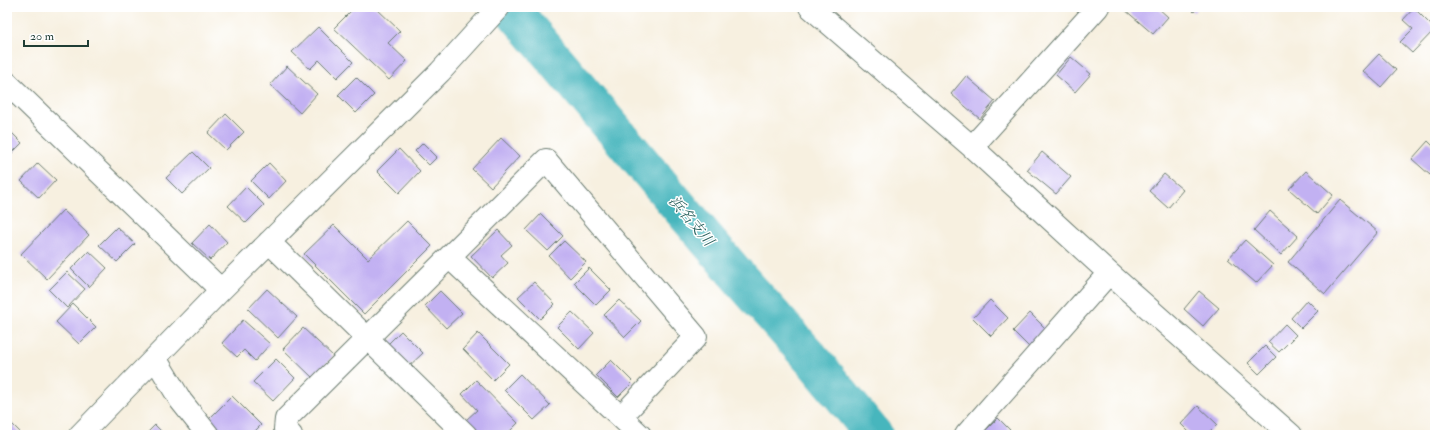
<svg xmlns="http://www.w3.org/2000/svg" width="1442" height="442" viewBox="0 0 1442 442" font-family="'IM FELL Double Pica','Noto Serif JP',serif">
  <rect width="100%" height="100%" fill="#fff"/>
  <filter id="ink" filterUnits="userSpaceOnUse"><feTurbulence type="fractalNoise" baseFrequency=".025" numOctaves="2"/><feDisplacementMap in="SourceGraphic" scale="8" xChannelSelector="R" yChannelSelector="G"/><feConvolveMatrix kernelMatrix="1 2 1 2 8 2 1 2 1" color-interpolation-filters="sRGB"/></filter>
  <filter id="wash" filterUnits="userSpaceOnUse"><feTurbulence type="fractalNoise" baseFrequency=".012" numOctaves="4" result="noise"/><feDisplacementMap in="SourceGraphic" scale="16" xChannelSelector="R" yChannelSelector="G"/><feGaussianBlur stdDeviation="0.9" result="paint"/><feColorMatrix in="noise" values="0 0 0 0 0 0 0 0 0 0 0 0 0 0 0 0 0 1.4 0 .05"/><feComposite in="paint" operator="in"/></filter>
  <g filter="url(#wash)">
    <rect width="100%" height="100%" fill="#f7f0e0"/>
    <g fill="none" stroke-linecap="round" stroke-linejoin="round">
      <path stroke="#46b6bd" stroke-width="38" d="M 510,7 L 742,281 L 816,364 L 874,435"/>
    </g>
    <g id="blocks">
      <path fill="#c2b1f2" d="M 355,7 L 375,7 L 400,31 L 388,43 L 407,61 L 389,80 L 334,28 Z
        M 1126,7 L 1157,7 L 1168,17 L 1153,34 L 1124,9 Z
        M 1189,7 L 1198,7 L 1194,12 Z
        M 1414,8 L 1435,29 L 1412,53 L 1400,42 L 1413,29 L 1403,20 Z
        M 318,27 L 353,62 L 337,78 L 319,60 L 310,69 L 292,52 Z
        M 1379,54 L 1396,70 L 1381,87 L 1363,71 Z
        M 1071,57 L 1091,74 L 1075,92 L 1056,75 Z
        M 287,66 L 317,94 L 300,113 L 270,85 Z
        M 966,76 L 995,101 L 980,119 L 951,94 Z
        M 356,77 L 374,95 L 356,113 L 338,95 Z
        M 226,114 L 244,132 L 226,150 L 208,133 Z
        M 7,128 L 22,143 L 7,158 Z
        M 501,138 L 520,156 L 491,187 L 472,169 Z
        M 1428,141 L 1435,148 L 1435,169 L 1430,175 L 1412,159 Z
        M 423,143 L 437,157 L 429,165 L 415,151 Z
        M 399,149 L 420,171 L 399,193 L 377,171 Z
        M 193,152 L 209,168 L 182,194 L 166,178 Z
        M 1042,152 L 1071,177 L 1056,194 L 1027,170 Z
        M 38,163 L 56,180 L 39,198 L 21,181 Z
        M 269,163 L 286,181 L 269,199 L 251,181 Z
        M 1306,171 L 1333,195 L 1317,214 L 1289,189 Z
        M 1164,174 L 1183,190 L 1168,208 L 1149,191 Z
        M 246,187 L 264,205 L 246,223 L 228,206 Z
        M 1340,200 L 1378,232 L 1325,294 L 1288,262 Z
        M 63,210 L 89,235 L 47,279 L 21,254 Z
        M 1270,211 L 1298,236 L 1281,255 L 1254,230 Z
        M 541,214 L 563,236 L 548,251 L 526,230 Z
        M 407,221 L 432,246 L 364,314 L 304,254 L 334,225 L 368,259 Z
        M 210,224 L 227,242 L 210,260 L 192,243 Z
        M 117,227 L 135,244 L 117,262 L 99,245 Z
        M 498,230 L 512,245 L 501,255 L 508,263 L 492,278 L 471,256 Z
        M 1245,240 L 1273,265 L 1256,283 L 1228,259 Z
        M 564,241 L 586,262 L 570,278 L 549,256 Z
        M 89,251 L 107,268 L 89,287 L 71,269 Z
        M 589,268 L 611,290 L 596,305 L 574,283 Z
        M 67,272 L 85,289 L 67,308 L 49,290 Z
        M 534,282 L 555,304 L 540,319 L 518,297 Z
        M 267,289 L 297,317 L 278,338 L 248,309 Z
        M 440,291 L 462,313 L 446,328 L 425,306 Z
        M 1199,291 L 1219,308 L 1203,326 L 1184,309 Z
        M 619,300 L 641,321 L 625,337 L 604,315 Z
        M 990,300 L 1008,318 L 991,336 L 973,318 Z
        M 1307,300 L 1318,311 L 1301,328 L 1291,318 Z
        M 73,304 L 96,327 L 79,344 L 56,322 Z
        M 572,312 L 594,333 L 579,349 L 557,327 Z
        M 1030,313 L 1048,331 L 1031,349 L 1013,331 Z
        M 243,320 L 270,344 L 255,361 L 244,350 L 237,357 L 222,343 Z
        M 1285,324 L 1296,335 L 1279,352 L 1268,342 Z
        M 303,328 L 333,356 L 313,378 L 283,349 Z
        M 401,331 L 423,353 L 407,368 L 386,346 Z
        M 478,333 L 509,364 L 493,380 L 463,349 Z
        M 1265,346 L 1276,357 L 1259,374 L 1248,363 Z
        M 276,359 L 295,378 L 273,401 L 253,382 Z
        M 611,360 L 633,382 L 618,397 L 596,375 Z
        M 520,374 L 550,405 L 534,420 L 504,390 Z
        M 476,380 L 518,423 L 506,435 L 480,435 L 466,420 L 477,410 L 462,394 Z
        M 232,396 L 261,425 L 251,435 L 216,435 L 204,424 Z
        M 1198,406 L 1217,424 L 1206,435 L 1192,435 L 1181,424 Z
        M 998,418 L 1015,435 L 981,435 Z
        M 10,422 L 23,435 L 7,435 L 7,426 Z
        M 155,425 L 165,435 L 145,435 Z"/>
    </g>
  </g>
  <g filter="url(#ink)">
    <use href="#blocks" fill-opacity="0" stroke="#6b7c70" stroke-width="1"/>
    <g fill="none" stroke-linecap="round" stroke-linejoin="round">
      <defs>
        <path id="minor" d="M 810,7 L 972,147 L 1109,273 L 1291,435
          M 7,83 L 221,290
          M 972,147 L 1098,7
          M 269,242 L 466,435
          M 449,257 L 546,160 L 696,337 L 621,417
          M 155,358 L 181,401 L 208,435
          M 80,435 L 221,290 L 440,72 L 499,7
          M 291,435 L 285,429 L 286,419 L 449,257 L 640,435
          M 966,435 L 1109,273"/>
      </defs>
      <use href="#minor" stroke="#6b7c70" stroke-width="24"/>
      <use href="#minor" stroke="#fff" stroke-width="22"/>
    </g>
  </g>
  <g text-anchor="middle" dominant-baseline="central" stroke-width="3" stroke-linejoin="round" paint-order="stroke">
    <g font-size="15" font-style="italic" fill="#2b615d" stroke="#fff">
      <text transform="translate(691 221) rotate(50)">浜名支川</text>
    </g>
  </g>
  <rect width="1442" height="442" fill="none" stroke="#fff" stroke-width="24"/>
  <path d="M24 40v6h64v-6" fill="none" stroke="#1f3d34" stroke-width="2"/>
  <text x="30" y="40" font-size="12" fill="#1f3d34" stroke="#ffffff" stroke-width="3" paint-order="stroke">20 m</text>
</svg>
